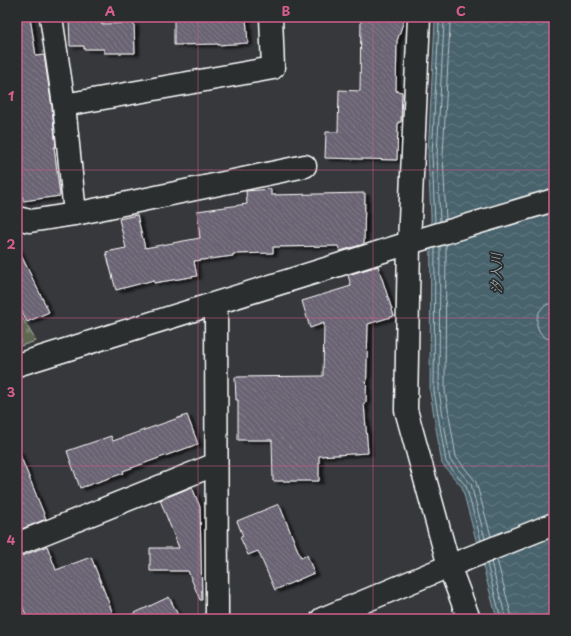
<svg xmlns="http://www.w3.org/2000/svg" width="571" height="636" viewBox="0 0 571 636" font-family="'Playpen Sans','Klee One',sans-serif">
  <defs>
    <pattern id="cemetery-stones" width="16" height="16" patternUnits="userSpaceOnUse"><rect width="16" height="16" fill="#5b6851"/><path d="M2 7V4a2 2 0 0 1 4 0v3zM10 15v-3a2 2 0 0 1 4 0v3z" fill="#747f6b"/></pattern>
    <pattern id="water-waves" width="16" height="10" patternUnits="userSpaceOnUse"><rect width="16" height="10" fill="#48636d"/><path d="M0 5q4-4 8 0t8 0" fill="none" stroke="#637a83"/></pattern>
    <pattern id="building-back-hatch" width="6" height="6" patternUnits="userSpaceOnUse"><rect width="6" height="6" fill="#6b6373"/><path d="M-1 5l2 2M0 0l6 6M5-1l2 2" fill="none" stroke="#817a88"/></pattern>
    <filter id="shadow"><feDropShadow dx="4.5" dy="2.5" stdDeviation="1" flood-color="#0009"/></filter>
  </defs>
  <rect width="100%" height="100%" fill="#37383c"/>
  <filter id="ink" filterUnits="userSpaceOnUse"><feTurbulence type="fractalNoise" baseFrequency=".025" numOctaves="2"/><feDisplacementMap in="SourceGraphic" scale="8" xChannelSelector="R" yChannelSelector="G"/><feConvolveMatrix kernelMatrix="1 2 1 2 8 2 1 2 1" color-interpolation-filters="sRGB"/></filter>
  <g filter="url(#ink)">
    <path fill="url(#cemetery-stones)" stroke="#adb4a8" d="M 17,309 L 36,341 L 17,347 Z"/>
    <path fill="url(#water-waves)" stroke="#91a1a7" d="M 437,17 L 554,17 L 554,298 L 552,322 L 554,340 L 554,619 L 497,619 L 462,487 L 442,464 L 430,392 L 431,216 L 428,155 L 435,22 Z"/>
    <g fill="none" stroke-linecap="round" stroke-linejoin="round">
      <path stroke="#b6c1c5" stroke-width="1" d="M 446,220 L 443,155 L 450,25 L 451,17
        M 440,221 L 437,155 L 444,24 L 445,17
        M 435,223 L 432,155 L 439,23 L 440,17
        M 446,245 L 445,391 L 456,457 L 476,482 L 491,536
        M 440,246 L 439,391 L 450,460 L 471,484 L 485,539
        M 435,248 L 434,391 L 446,462 L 466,486 L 481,540
        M 554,303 C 531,304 531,339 554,340
        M 497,560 L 511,614 L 512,619
        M 491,562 L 506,619
        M 487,564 L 501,619"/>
    </g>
    <path fill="url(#building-back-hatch)" stroke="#fff" filter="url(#shadow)" d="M 17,17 L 30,17 L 36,56 L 44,55 L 52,107 L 56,147 L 54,147 L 60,196 L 23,201 L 17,161 L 23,160 L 17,120 Z
      M 101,17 L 101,24 L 134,23 L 135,53 L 104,53 L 104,49 L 84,49 L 84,46 L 70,46 L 69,18 Z
      M 174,17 L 246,17 L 248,43 L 218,45 L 218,44 L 174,45 Z
      M 361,17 L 405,17 L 397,41 L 396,91 L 402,92 L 401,122 L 398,122 L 397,160 L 325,158 L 326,132 L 338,132 L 339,90 L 360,91 Z
      M 271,189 L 271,195 L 365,193 L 364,244 L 340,251 L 338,246 L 273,247 L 273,253 L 233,254 L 233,256 L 194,261 L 197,276 L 154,283 L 154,280 L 116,290 L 106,252 L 126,248 L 119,219 L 137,215 L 145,248 L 200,238 L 197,211 L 247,204 L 246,191 Z
      M 17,247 L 49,312 L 27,322 L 17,302 Z
      M 378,266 L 394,316 L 368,324 L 366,402 L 364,403 L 368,453 L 319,456 L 319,481 L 273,481 L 272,440 L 238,440 L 238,400 L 236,400 L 235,377 L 323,376 L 324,323 L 310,328 L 302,301 L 351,286 L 348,275 Z
      M 187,415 L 198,444 L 123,471 L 124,473 L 80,488 L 67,451 L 111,436 L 113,441 Z
      M 18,450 L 46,519 L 17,531 L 17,451 Z
      M 192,487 L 200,507 L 202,600 L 200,600 L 188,571 L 150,571 L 150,548 L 179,548 L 160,500 Z
      M 279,504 L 301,558 L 307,555 L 314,573 L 275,590 L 258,551 L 248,555 L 240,537 L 243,536 L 237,521 Z
      M 47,546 L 56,570 L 91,557 L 115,619 L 28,619 L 17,595 L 17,556 L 22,556 Z
      M 169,597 L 180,619 L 122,619 Z"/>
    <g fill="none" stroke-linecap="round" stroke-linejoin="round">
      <defs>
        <path id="minor" d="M 51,17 L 64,105 L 75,214
          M 419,17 L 409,243 L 406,410 L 449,566 L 469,619
          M 64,105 L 273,68 L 271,17
          M 17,218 L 30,221 L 75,214 L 305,166
          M 216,303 L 217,619
          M 17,365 L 409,243 L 554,200
          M 17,544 L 216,464
          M 322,619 L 449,566 L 554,524"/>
      </defs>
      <use href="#minor" stroke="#fff" stroke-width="25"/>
      <use href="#minor" stroke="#2a2d2e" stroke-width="22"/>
    </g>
  </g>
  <path fill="none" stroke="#d45d8c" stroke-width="1" stroke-opacity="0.55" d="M 198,17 L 198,619M 373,17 L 373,619M 17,170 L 554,170M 17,318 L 554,318M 17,466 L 554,466"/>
  <g text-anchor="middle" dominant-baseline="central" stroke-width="3.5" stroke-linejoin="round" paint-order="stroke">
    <g font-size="14" font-style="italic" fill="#adb9bd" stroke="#2a2d2e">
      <text transform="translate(496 273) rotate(-91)">汐入川</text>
    </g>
  </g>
  <rect width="571" height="636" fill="none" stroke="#2a2d2e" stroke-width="44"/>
  <rect x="22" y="22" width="527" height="592" fill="none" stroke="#d45d8c" stroke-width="1.5"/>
  <g font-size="13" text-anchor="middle" font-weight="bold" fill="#d45d8c">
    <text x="110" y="16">A</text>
    <text x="286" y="16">B</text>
    <text x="461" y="16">C</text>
    <text x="11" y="101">1</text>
    <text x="11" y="249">2</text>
    <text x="11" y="397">3</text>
    <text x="11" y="545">4</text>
  </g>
</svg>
